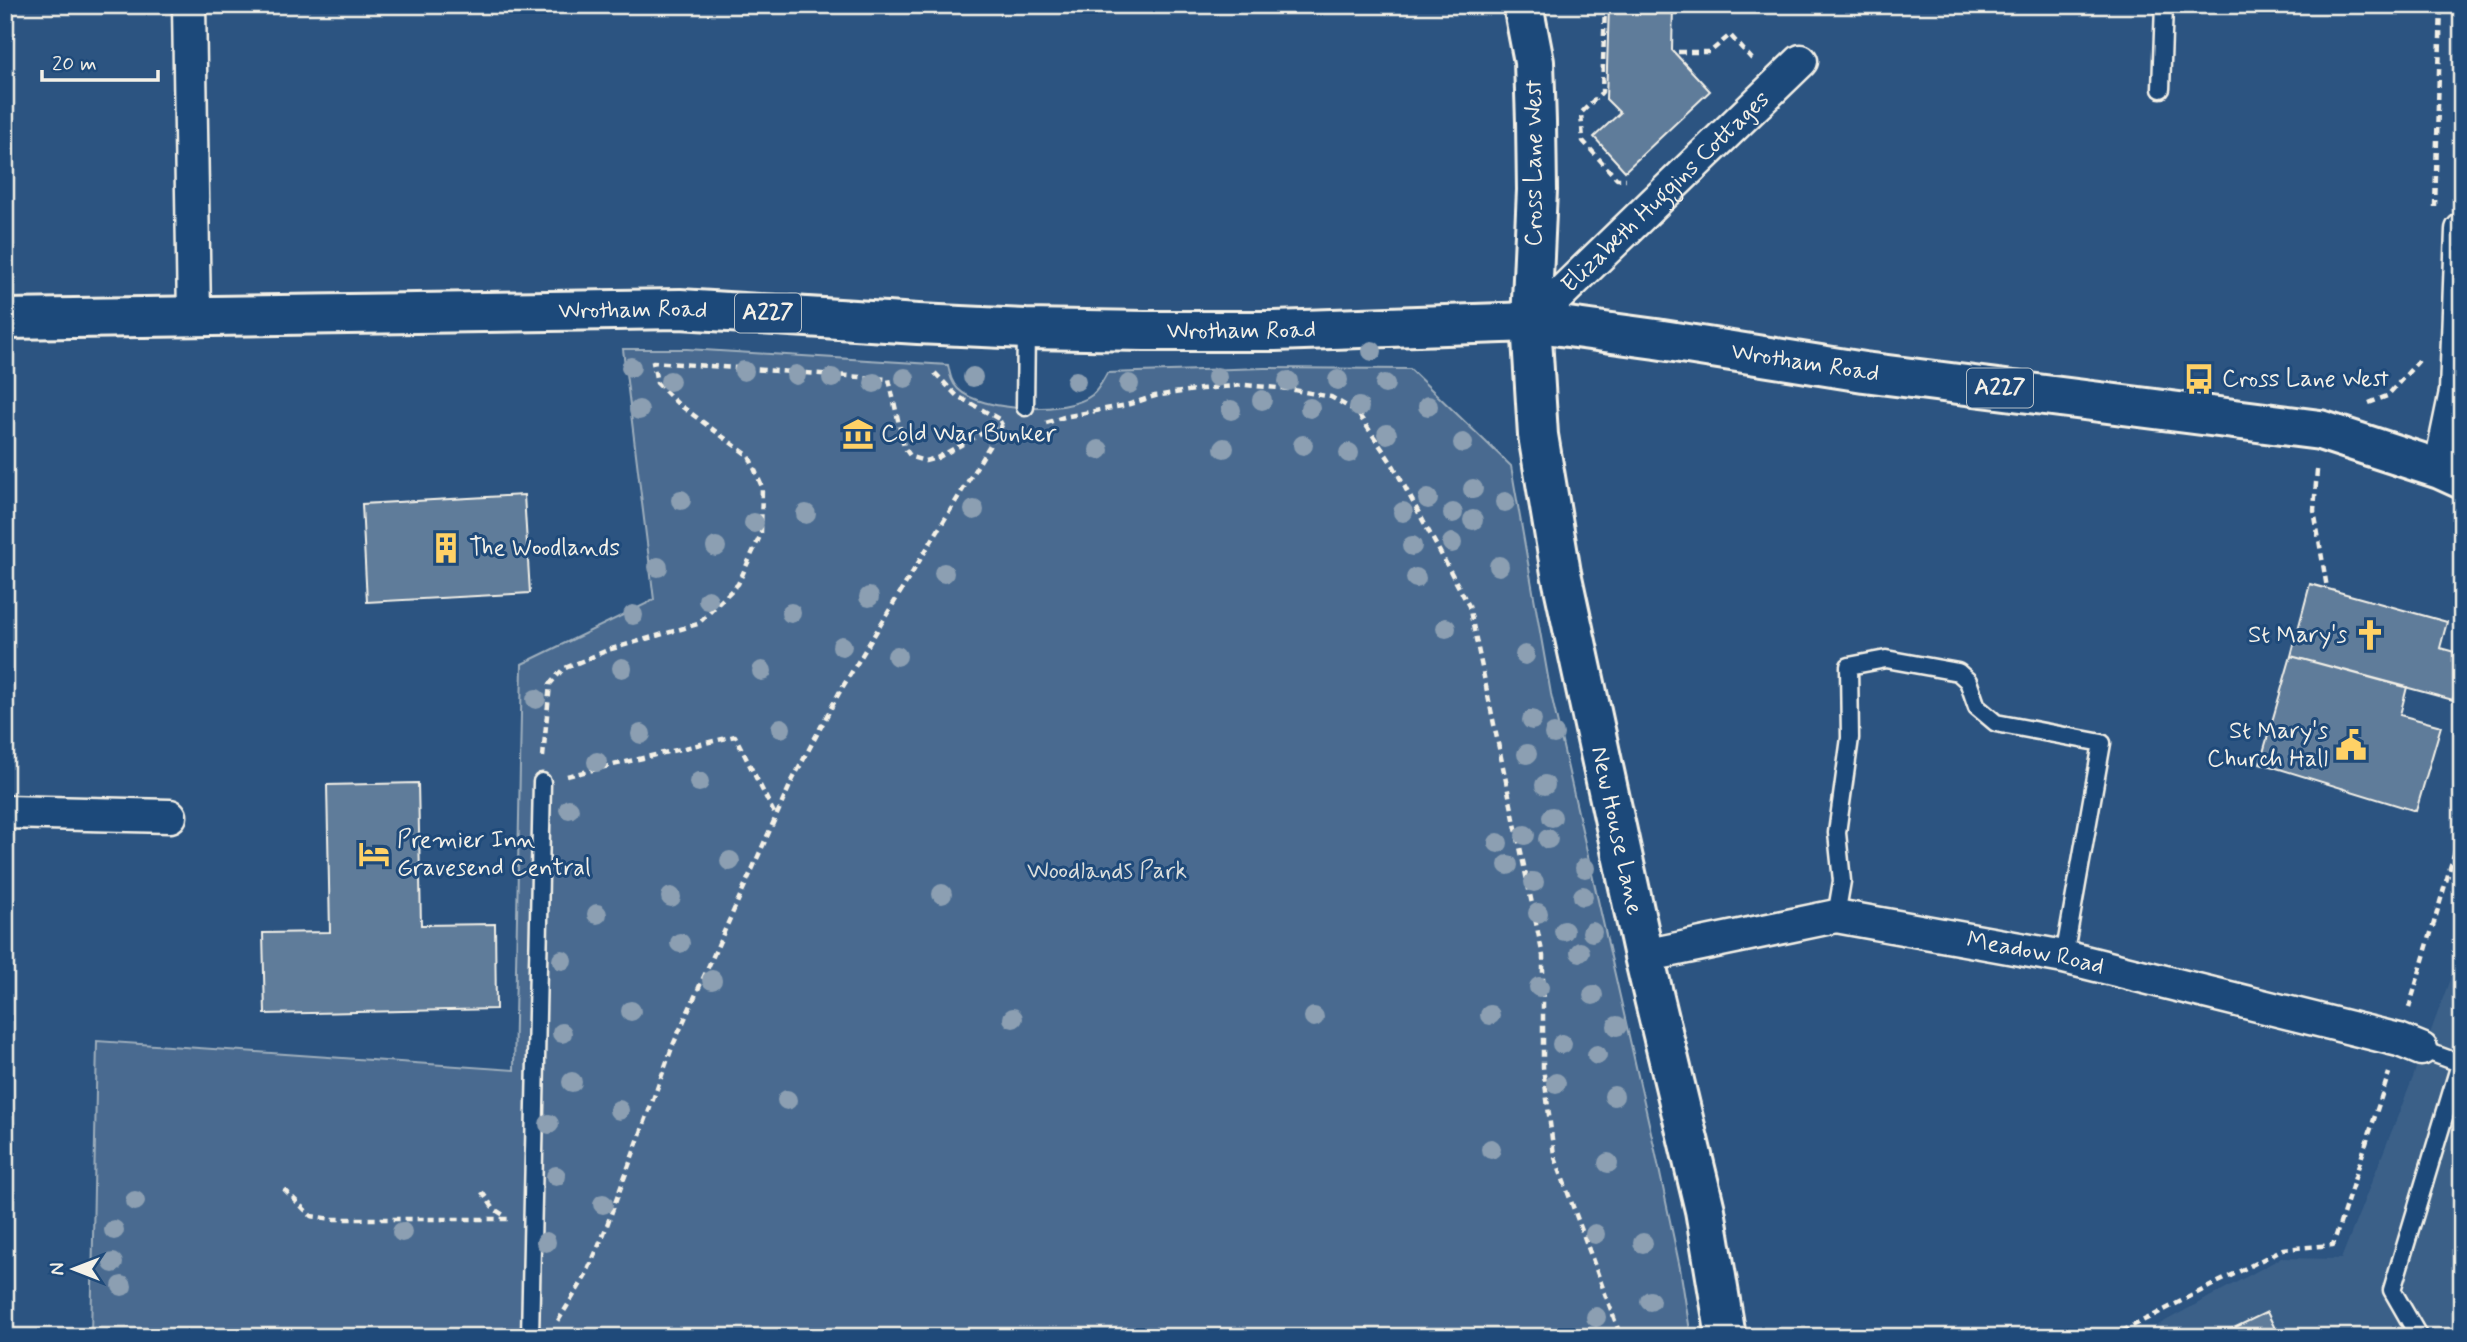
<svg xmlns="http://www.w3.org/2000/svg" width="2467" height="1342" viewBox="0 0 2467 1342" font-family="Mynerve,sans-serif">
  <rect width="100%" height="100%" fill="#2c5481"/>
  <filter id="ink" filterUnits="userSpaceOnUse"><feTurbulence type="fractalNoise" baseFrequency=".0143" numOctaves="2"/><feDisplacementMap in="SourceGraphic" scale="14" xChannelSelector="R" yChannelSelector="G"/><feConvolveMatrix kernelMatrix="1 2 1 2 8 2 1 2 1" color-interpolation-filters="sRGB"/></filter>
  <g filter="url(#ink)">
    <path fill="#3b6088" d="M 2462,946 L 2462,1337 L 2136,1337 L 2281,1258 L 2341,1259 L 2414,1075 L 2421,1049 L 2431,1031 Z"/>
    <path fill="#496b90" stroke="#9eaebc" stroke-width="2" d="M 623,349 L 687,349 L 948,365 C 950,374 951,382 958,389 C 981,412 1067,415 1092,395 C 1099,389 1103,380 1107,373 L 1264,368 L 1410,369 L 1511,466 L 1551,694 L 1655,1150 L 1680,1268 L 1691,1337 L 91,1337 L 97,1041 L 514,1070 L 522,664 L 654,600 Z"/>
    <path fill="#5e7b9a" stroke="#f4f1e8" stroke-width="2" d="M 1609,5 L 1673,5 L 1672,50 L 1710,91 L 1625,171 L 1594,137 L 1620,113 L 1606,99 Z
      M 524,495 L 530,593 L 367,602 L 362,504 Z
      M 2310,584 L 2447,622 L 2440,648 L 2462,654 L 2462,668 L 2453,700 L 2291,656 Z
      M 2291,656 L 2407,687 L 2400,715 L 2441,726 L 2416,811 L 2260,763 Z
      M 418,783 L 421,925 L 495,924 L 496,1009 L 265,1014 L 263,933 L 330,932 L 327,785 Z
      M 2267,1312 L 2279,1337 L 2215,1337 Z"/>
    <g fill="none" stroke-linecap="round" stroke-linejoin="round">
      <defs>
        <path id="service" d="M 2161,89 L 2164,5
          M 1025,407 L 1026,329
          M 1836,916 L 1842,881 L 1837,833 L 1850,738 L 1849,666 L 1886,659 L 1958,672 L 1968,681 L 1977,707 L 1996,723 L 2102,743 L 2064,957
          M 2421,1049 L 2462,1064
          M 530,1337 L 542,782
          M 2419,1337 L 2392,1290 L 2460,1064"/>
        <g id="minor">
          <path d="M 189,5 L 194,316"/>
          <path id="s1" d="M 1531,322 L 1801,61"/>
          <path d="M 2440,469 L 2456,392 L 2462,230"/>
          <path d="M 5,812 L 170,816"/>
          <path id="s2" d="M 1644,956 L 1836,916 L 2064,957 L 2399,1040 L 2421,1049"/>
        </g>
        <g id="tertiary">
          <path id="s3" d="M 1523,5 L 1534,62 L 1536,122 L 1537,190 L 1531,322 L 1538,435 L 1561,573 L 1644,956 L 1705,1210 L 1726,1337"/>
        </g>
        <g id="primary">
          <path id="s4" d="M 5,319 L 680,309 L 918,324 L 1026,329 L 1145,331 L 1275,331 L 1531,322 L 1656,339 L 1864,372 L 2320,430 L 2440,469 L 2462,479"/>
        </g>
      </defs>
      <use href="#service" stroke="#f4f1e8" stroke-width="21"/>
      <use href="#minor" stroke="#f4f1e8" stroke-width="37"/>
      <use href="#tertiary" stroke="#f4f1e8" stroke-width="44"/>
      <use href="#primary" stroke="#f4f1e8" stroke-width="44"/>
      <path stroke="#f4f1e8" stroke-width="4.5" stroke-dasharray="7 5" stroke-linecap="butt" d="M 1605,5 L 1602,92 L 1581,113 L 1583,141 L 1617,179 L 1626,179
        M 1678,52 L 1710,52 L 1730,35 L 1752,59
        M 2435,207 L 2441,5
        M 935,373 L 957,396 L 999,419
        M 2369,403 L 2387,396 L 2422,357
        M 1046,423 L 1064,417 L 1127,405 L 1155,396 L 1201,389 L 1245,385 L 1289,389 L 1331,397 L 1357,412 L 1393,465 L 1469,606 L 1543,956 L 1543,1067 L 1554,1155 L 1621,1337
        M 2317,470 L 2314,510 L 2327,588
        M 543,757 L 550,684 L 563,669 L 608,650 L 698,624 L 738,584 L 761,534 L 762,487 L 749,456 L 677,403 L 657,383 L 653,362 L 889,379 L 904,447 L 911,457 L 925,461 L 937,458 L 1003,422
        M 567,776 L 735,736 L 775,815
        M 2409,1008 L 2462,827
        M 284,1189 L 311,1216 L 332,1219 L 508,1219
        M 482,1192 L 494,1209 L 505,1216
        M 558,1321 L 585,1277 L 603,1236 L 673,1045 L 792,781 L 839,693 L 1004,422
        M 2111,1337 L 2283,1249 L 2333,1245 L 2389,1073"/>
      <use href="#service" stroke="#1f4a7a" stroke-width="16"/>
      <use href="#minor" stroke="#1f4a7a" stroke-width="32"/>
      <use href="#tertiary" stroke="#1f4a7a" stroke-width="38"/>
      <use href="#primary" stroke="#1f4a7a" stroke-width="38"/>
    </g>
    <g fill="#8c9fb2">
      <circle cx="1372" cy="351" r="10"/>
      <circle cx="631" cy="367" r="10"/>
      <circle cx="744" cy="371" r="10"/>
      <circle cx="796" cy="375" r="10"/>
      <circle cx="973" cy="377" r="10"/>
      <circle cx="1217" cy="377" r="10"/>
      <circle cx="832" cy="378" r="10"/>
      <circle cx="905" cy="378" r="10"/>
      <circle cx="1338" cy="380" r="10"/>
      <circle cx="670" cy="381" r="10"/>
      <circle cx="1076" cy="381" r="10"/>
      <circle cx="1288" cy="381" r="10"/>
      <circle cx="874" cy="383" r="10"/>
      <circle cx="1129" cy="384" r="10"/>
      <circle cx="1385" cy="384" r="10"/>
      <circle cx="1262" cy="400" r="10"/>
      <circle cx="1428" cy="406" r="10"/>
      <circle cx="1359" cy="407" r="10"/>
      <circle cx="1310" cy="408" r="10"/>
      <circle cx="639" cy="410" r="10"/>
      <circle cx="1231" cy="410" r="10"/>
      <circle cx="1387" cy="434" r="10"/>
      <circle cx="1463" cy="443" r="10"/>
      <circle cx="1303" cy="445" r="10"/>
      <circle cx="1224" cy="448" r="10"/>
      <circle cx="1099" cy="450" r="10"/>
      <circle cx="1349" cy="453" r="10"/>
      <circle cx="1473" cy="489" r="10"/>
      <circle cx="1428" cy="499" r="10"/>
      <circle cx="681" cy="500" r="10"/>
      <circle cx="1505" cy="502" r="10"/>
      <circle cx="974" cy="510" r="10"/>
      <circle cx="1403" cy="512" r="10"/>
      <circle cx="1453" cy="513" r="10"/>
      <circle cx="806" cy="514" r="10"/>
      <circle cx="1473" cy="520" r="10"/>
      <circle cx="754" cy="523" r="10"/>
      <circle cx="1452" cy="543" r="10"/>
      <circle cx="1412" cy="546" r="10"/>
      <circle cx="716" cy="547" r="10"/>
      <circle cx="1499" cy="566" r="10"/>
      <circle cx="658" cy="567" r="10"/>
      <circle cx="944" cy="573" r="10"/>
      <circle cx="1416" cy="578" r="10"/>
      <circle cx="869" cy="597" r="10"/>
      <circle cx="708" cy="600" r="10"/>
      <circle cx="791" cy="613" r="10"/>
      <circle cx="633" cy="615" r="10"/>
      <circle cx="1446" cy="628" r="10"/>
      <circle cx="842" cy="646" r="10"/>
      <circle cx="1525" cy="655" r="10"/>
      <circle cx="897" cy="656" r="10"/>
      <circle cx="622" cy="668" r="10"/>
      <circle cx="762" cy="671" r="10"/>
      <circle cx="536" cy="699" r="10"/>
      <circle cx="1532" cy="720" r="10"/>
      <circle cx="781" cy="728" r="10"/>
      <circle cx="641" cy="734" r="10"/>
      <circle cx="1554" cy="734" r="10"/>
      <circle cx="1527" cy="754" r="10"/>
      <circle cx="597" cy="762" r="10"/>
      <circle cx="699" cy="782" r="10"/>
      <circle cx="1545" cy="785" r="10"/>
      <circle cx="569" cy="809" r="10"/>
      <circle cx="1552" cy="817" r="10"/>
      <circle cx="1525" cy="835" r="10"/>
      <circle cx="1548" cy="839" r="10"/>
      <circle cx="1498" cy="843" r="10"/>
      <circle cx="730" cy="861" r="10"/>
      <circle cx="1508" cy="865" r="10"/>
      <circle cx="1585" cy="868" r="10"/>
      <circle cx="1534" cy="882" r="10"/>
      <circle cx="942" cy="894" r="10"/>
      <circle cx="1583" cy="896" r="10"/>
      <circle cx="671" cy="897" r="10"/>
      <circle cx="1538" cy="913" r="10"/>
      <circle cx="597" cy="914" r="10"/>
      <circle cx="1564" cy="931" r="10"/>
      <circle cx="1592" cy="932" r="10"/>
      <circle cx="680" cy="943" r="10"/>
      <circle cx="1580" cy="952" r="10"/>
      <circle cx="562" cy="960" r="10"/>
      <circle cx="712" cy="980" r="10"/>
      <circle cx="1539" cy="987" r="10"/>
      <circle cx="1593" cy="995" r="10"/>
      <circle cx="631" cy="1011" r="10"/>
      <circle cx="1490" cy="1015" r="10"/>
      <circle cx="1314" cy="1017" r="10"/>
      <circle cx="1013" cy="1018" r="10"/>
      <circle cx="1617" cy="1026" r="10"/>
      <circle cx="562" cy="1033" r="10"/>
      <circle cx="1562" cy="1044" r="10"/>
      <circle cx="1597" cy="1055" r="10"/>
      <circle cx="572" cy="1082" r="10"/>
      <circle cx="1556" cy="1083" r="10"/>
      <circle cx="1614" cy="1096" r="10"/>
      <circle cx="787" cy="1100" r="10"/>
      <circle cx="619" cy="1110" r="10"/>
      <circle cx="549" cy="1124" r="10"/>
      <circle cx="1491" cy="1149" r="10"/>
      <circle cx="1608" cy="1163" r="10"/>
      <circle cx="556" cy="1176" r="10"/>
      <circle cx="135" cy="1201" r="10"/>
      <circle cx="603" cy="1204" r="10"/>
      <circle cx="114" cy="1230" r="10"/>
      <circle cx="402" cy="1232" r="10"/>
      <circle cx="1595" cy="1234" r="10"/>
      <circle cx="546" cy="1242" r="10"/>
      <circle cx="1643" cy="1243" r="10"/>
      <circle cx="113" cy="1263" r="10"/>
      <circle cx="122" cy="1286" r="10"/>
      <circle cx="1650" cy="1301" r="10"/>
      <circle cx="1596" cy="1317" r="10"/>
    </g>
  </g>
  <defs>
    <symbol id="bus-bare" viewBox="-9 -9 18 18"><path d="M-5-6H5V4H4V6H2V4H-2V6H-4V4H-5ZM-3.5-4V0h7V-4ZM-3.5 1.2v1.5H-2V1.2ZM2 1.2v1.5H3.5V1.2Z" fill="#ffd166" stroke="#1f4a7a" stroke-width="2.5" paint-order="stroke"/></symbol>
    <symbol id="museum-bare" viewBox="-9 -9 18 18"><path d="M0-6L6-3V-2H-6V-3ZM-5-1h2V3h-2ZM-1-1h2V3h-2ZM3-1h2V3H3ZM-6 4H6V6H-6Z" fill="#ffd166" stroke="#1f4a7a" stroke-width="2.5" paint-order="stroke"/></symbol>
    <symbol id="building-bare" viewBox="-9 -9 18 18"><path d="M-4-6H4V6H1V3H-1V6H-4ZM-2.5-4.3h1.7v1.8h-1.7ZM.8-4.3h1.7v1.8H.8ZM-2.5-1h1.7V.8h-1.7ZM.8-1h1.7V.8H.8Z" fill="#ffd166" stroke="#1f4a7a" stroke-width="2.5" paint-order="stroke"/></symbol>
    <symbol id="church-bare" viewBox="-9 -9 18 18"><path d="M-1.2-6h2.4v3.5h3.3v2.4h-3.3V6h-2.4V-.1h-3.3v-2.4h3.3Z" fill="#ffd166" stroke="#1f4a7a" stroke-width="2.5" paint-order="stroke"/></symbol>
    <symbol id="civic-bare" viewBox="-9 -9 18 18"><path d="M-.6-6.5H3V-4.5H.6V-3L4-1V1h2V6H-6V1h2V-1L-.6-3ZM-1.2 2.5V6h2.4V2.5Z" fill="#ffd166" stroke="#1f4a7a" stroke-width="2.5" paint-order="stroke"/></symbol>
    <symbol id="hotel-bare" viewBox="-9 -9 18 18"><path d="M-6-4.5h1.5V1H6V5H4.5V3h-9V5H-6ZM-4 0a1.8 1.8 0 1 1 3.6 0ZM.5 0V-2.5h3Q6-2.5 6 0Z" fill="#ffd166" stroke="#1f4a7a" stroke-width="2.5" paint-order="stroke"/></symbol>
  </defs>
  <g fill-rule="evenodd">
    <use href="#bus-bare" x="2177" y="357" width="44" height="44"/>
    <use href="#museum-bare" x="836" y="412" width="44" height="44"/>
    <use href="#building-bare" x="424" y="526" width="44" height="44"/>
    <use href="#church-bare" x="2348" y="613" width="44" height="44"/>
    <use href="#civic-bare" x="2329" y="723" width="44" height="44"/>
    <use href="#hotel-bare" x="352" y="832" width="44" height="44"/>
  </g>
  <g text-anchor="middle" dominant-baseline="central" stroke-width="6" stroke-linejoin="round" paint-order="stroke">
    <g fill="#1f4a7a" stroke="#b4bfc7" stroke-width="2">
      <rect x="735" y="293.5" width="66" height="39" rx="5"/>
      <rect x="1967" y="368.5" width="66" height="39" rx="5"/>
    </g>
    <g font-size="23" font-weight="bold" fill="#f4f1e8">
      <text x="768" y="313">A227</text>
      <text x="2000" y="388">A227</text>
    </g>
    <g font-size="24" fill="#f4f1e8" stroke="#1f4a7a">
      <text transform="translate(1534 163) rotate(-90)">Cross Lane West</text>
      <text stroke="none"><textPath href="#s1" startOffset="187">Elizabeth Huggins Cottages</textPath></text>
      <text stroke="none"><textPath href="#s4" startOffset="628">Wrotham Road</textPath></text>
      <text stroke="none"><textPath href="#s4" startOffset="1237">Wrotham Road</textPath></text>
      <text stroke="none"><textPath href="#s4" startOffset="1804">Wrotham Road</textPath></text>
      <text stroke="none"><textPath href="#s3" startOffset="835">New House Lane</textPath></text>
      <text stroke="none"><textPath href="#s2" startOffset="399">Meadow Road</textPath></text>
    </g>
    <g font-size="24" fill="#f4f1e8" stroke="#1f4a7a" text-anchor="start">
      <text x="2222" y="379">Cross Lane West</text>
      <text x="881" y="434">Cold War Bunker</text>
      <text x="469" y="548">The Woodlands</text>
      <text x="2347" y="635" text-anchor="end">St Mary's</text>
      <text x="2328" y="731" text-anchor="end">St Mary's<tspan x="2328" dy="28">Church Hall</tspan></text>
      <text x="397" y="840">Premier Inn<tspan x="397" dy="28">Gravesend Central</tspan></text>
    </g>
    <g font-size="24" fill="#dadddb" stroke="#1f4a7a">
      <text x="1107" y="871">Woodlands Park</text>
    </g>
  </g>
  <rect width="2467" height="1342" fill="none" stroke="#1f4a7a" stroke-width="28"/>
  <rect x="14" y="14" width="2439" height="1314" fill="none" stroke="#f4f1e8" stroke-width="2.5" filter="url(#ink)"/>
  <g transform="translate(74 1269) rotate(270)" stroke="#1f4a7a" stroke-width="5" paint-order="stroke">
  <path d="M0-5L12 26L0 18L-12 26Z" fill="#f4f1e8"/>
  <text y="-10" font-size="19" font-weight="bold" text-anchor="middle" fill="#f4f1e8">N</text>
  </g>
  <path d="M42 70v10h116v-10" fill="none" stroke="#f4f1e8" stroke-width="3.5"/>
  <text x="52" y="70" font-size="21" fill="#f4f1e8" stroke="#1f4a7a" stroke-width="5" paint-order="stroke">20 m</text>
</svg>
